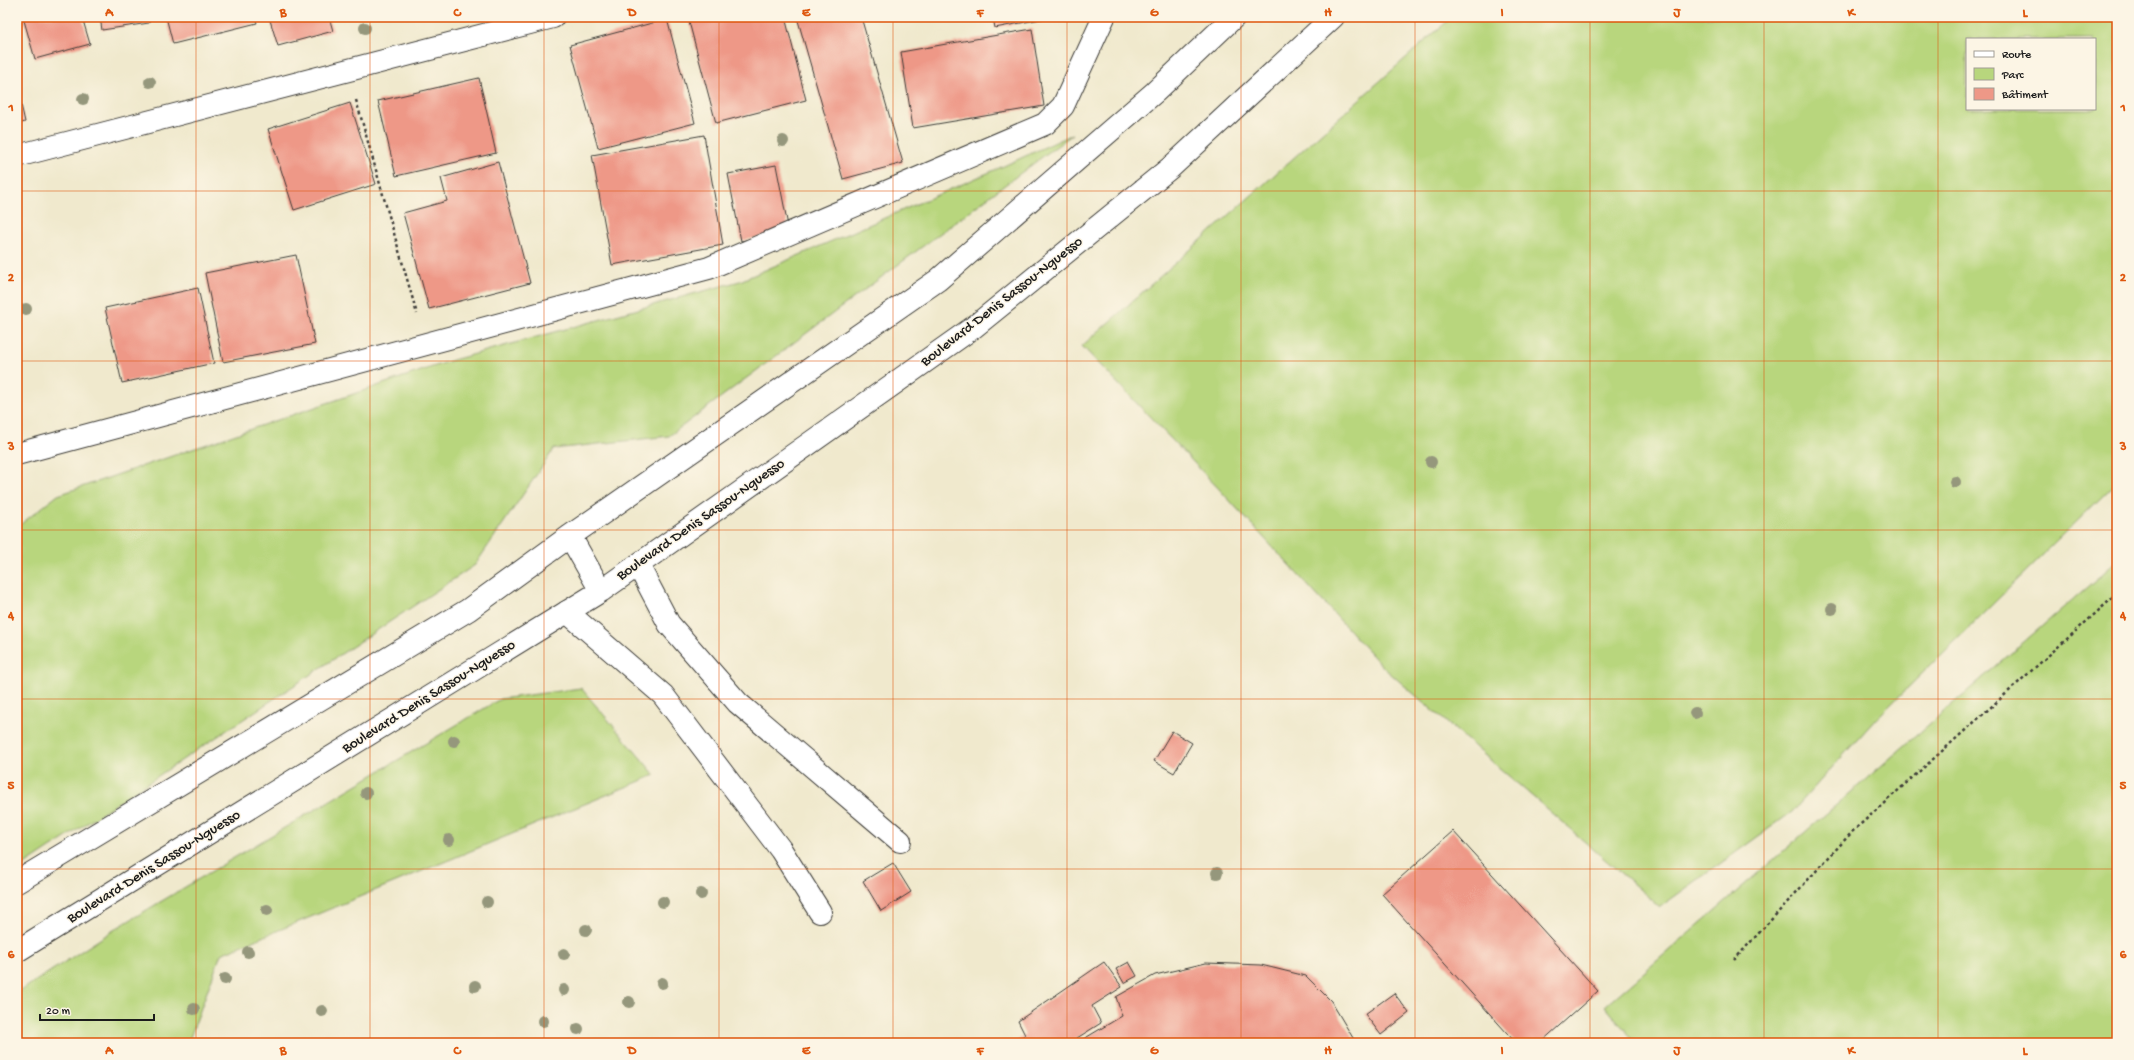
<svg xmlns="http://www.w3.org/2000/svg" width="2134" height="1060" viewBox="0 0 2134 1060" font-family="'Gochi Hand',sans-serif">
  <rect width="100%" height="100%" fill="#fcf5e5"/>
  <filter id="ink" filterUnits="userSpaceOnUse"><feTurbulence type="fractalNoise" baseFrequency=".025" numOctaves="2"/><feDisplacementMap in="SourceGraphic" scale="8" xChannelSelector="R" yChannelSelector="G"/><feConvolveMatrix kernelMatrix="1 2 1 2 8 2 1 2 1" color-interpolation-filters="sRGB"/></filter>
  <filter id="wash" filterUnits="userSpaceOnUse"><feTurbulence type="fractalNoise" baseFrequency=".012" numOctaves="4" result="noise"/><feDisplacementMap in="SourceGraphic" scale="16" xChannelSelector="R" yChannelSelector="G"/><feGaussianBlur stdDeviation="0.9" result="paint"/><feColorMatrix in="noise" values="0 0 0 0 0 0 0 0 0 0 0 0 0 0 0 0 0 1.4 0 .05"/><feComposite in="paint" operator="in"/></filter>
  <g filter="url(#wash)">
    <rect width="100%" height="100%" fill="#f0e9cd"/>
    <path fill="#b8d67d" stroke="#6a794c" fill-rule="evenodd" d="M 1452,17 L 2117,17 L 2117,482 L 1875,720 L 1792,812 L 1660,907 L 1384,668 L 1219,489 L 1082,346 ZM 1967,39 L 2095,39 L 2095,109 L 1967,109 Z
      M 1073,134 L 669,436 L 554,449 L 475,565 L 17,870 L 17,527 L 58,495 L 453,360 L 740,281 L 1006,165 Z
      M 2117,561 L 2117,1043 L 1636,1043 L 1605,1006 Z
      M 581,688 L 655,775 L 221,954 L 188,1043 L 17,1043 L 17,993 L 120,926 L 500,699 Z"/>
    <g id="blocks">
      <path fill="#ee9887" d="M 23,17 L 82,17 L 90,44 L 35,59 Z
        M 100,17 L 149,17 L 149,23 L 102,30 Z
        M 166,17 L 255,17 L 257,23 L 173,44 Z
        M 269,17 L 329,17 L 333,31 L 278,46 Z
        M 785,17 L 806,100 L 716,123 L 688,18 Z
        M 797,17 L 861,17 L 903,163 L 843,179 Z
        M 993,17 L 1046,17 L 1046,18 L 995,28 Z
        M 667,19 L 695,123 L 598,148 L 570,45 Z
        M 1032,29 L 1044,106 L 913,128 L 901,52 Z
        M 479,78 L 496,153 L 396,176 L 378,101 Z
        M 20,100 L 25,122 L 17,124 L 17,101 Z
        M 350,103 L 376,184 L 294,210 L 268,129 Z
        M 704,135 L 723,245 L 612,265 L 592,155 Z
        M 498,162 L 530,283 L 429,309 L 403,213 L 447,201 L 441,178 Z
        M 776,165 L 789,231 L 741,241 L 728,174 Z
        M 296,255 L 315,344 L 223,362 L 205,273 Z
        M 198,288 L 214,363 L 122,383 L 105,308 Z
        M 1172,731 L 1192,743 L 1174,773 L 1154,761 Z
        M 1453,831 L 1598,991 L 1540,1043 L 1516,1043 L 1382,894 Z
        M 893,863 L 911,892 L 881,911 L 863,881 Z
        M 1104,962 L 1122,987 L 1092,1006 L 1101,1023 L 1069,1043 L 1014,1043 L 1025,1035 L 1018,1021 Z
        M 1129,962 L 1137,976 L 1124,983 L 1116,969 Z
        M 1206,963 L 1261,965 L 1306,976 L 1331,1001 L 1356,1043 L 1077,1043 L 1122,1016 L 1116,997 L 1155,975 Z
        M 1394,993 L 1409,1013 L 1381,1035 L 1365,1014 Z"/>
    </g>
  </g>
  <g filter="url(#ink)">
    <use href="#blocks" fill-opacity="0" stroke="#3c3b37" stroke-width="1"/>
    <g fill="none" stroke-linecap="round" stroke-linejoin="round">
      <defs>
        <path id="minor" d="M 17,156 L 553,17
          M 17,454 L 709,268 L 1045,124 L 1063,106 L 1104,17
          M 638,565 L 669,624 L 738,703 L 900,841
          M 567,612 L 663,695 L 781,850 L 820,912"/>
        <path id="major" d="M 570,536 L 601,591
          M 17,882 L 468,610 L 570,536 L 938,280 L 1155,92 L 1234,17
          M 17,951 L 601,591 L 974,327 L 1170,168 L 1333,17"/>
      </defs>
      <use href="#minor" stroke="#3c3b37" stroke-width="24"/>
      <use href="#major" stroke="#3c3b37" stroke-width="24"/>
      <path stroke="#3c3b37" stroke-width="2.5" stroke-dasharray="3 3" stroke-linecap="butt" d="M 356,100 L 417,314
        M 1734,960 L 1853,831 L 2117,594"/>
      <use href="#minor" stroke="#fff" stroke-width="22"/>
      <use href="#major" stroke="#fff" stroke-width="22"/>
    </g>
    <g fill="#95977c">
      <circle cx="365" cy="28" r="6"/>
      <circle cx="150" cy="82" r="6"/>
      <circle cx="83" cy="99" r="6"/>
      <circle cx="783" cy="141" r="6"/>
      <circle cx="26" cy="309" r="6"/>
      <circle cx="1431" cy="462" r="6"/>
      <circle cx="1955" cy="482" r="6"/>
      <circle cx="1832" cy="609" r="6"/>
      <circle cx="1695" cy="713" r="6"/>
      <circle cx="454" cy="741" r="6"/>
      <circle cx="366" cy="793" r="6"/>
      <circle cx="449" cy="840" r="6"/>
      <circle cx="1217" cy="873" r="6"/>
      <circle cx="701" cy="894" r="6"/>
      <circle cx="487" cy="902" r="6"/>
      <circle cx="663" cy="902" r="6"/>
      <circle cx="267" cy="910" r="6"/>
      <circle cx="586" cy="930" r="6"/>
      <circle cx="248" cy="952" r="6"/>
      <circle cx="564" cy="954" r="6"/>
      <circle cx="225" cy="979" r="6"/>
      <circle cx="662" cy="983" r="6"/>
      <circle cx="475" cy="986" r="6"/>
      <circle cx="564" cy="990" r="6"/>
      <circle cx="629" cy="1002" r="6"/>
      <circle cx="194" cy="1009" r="6"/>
      <circle cx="322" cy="1011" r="6"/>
      <circle cx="543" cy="1021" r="6"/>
      <circle cx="578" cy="1029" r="6"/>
    </g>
  </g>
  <path fill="none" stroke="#de560d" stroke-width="1" stroke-opacity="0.55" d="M 196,17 L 196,1043M 370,17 L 370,1043M 544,17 L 544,1043M 719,17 L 719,1043M 893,17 L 893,1043M 1067,17 L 1067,1043M 1241,17 L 1241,1043M 1415,17 L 1415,1043M 1590,17 L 1590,1043M 1764,17 L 1764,1043M 1938,17 L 1938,1043M 17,191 L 2117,191M 17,361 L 2117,361M 17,530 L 2117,530M 17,699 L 2117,699M 17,869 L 2117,869"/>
  <g text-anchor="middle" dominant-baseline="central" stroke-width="3" stroke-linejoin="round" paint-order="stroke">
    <g font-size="15" fill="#1c1c1c" stroke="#fcf5e5">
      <text transform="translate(1002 302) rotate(-38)">Boulevard Denis Sassou-Nguesso</text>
      <text transform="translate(701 520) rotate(-35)">Boulevard Denis Sassou-Nguesso</text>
      <text transform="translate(429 697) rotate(-32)">Boulevard Denis Sassou-Nguesso</text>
      <text transform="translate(154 867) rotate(-32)">Boulevard Denis Sassou-Nguesso</text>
    </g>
  </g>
  <rect width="2134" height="1060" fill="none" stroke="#fcf5e5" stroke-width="44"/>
  <rect x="1966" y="38" width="130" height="72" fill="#fcf5e5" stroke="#a29e95"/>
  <rect x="1974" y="51" width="20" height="6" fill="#ffffff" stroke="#a29e95"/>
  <text x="2002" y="58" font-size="12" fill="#1c1c1c">Route</text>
  <rect x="1974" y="68" width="20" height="12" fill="#b8d67d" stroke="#a29e95"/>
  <text x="2002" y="78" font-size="12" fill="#1c1c1c">Parc</text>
  <rect x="1974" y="88" width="20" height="12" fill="#ee9887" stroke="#a29e95"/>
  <text x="2002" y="98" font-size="12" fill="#1c1c1c">Bâtiment</text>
  <path d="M40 1014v6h114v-6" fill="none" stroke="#1c1c1c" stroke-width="2"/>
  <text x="46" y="1014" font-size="12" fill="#1c1c1c" stroke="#fcf5e5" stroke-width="3" paint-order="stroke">20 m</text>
  <rect x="22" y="22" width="2090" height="1016" fill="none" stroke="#de560d" stroke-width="1.5"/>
  <g font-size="13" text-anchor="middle" font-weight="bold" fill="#de560d">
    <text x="109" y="16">A</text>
    <text x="283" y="16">B</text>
    <text x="457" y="16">C</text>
    <text x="632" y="16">D</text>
    <text x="806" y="16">E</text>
    <text x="980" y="16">F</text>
    <text x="1154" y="16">G</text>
    <text x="1328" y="16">H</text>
    <text x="1502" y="16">I</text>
    <text x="1677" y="16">J</text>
    <text x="1851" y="16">K</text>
    <text x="2025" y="16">L</text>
    <text x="11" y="111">1</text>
    <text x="2123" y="111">1</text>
    <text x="11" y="281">2</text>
    <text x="2123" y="281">2</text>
    <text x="11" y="450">3</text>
    <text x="2123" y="450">3</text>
    <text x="11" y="619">4</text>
    <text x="2123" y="619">4</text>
    <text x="11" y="789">5</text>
    <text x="2123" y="789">5</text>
    <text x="11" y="958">6</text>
    <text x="2123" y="958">6</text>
    <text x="109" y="1054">A</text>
    <text x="283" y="1054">B</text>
    <text x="457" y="1054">C</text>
    <text x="632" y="1054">D</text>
    <text x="806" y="1054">E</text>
    <text x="980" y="1054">F</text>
    <text x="1154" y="1054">G</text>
    <text x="1328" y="1054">H</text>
    <text x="1502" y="1054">I</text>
    <text x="1677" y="1054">J</text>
    <text x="1851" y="1054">K</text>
    <text x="2025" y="1054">L</text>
  </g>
</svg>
